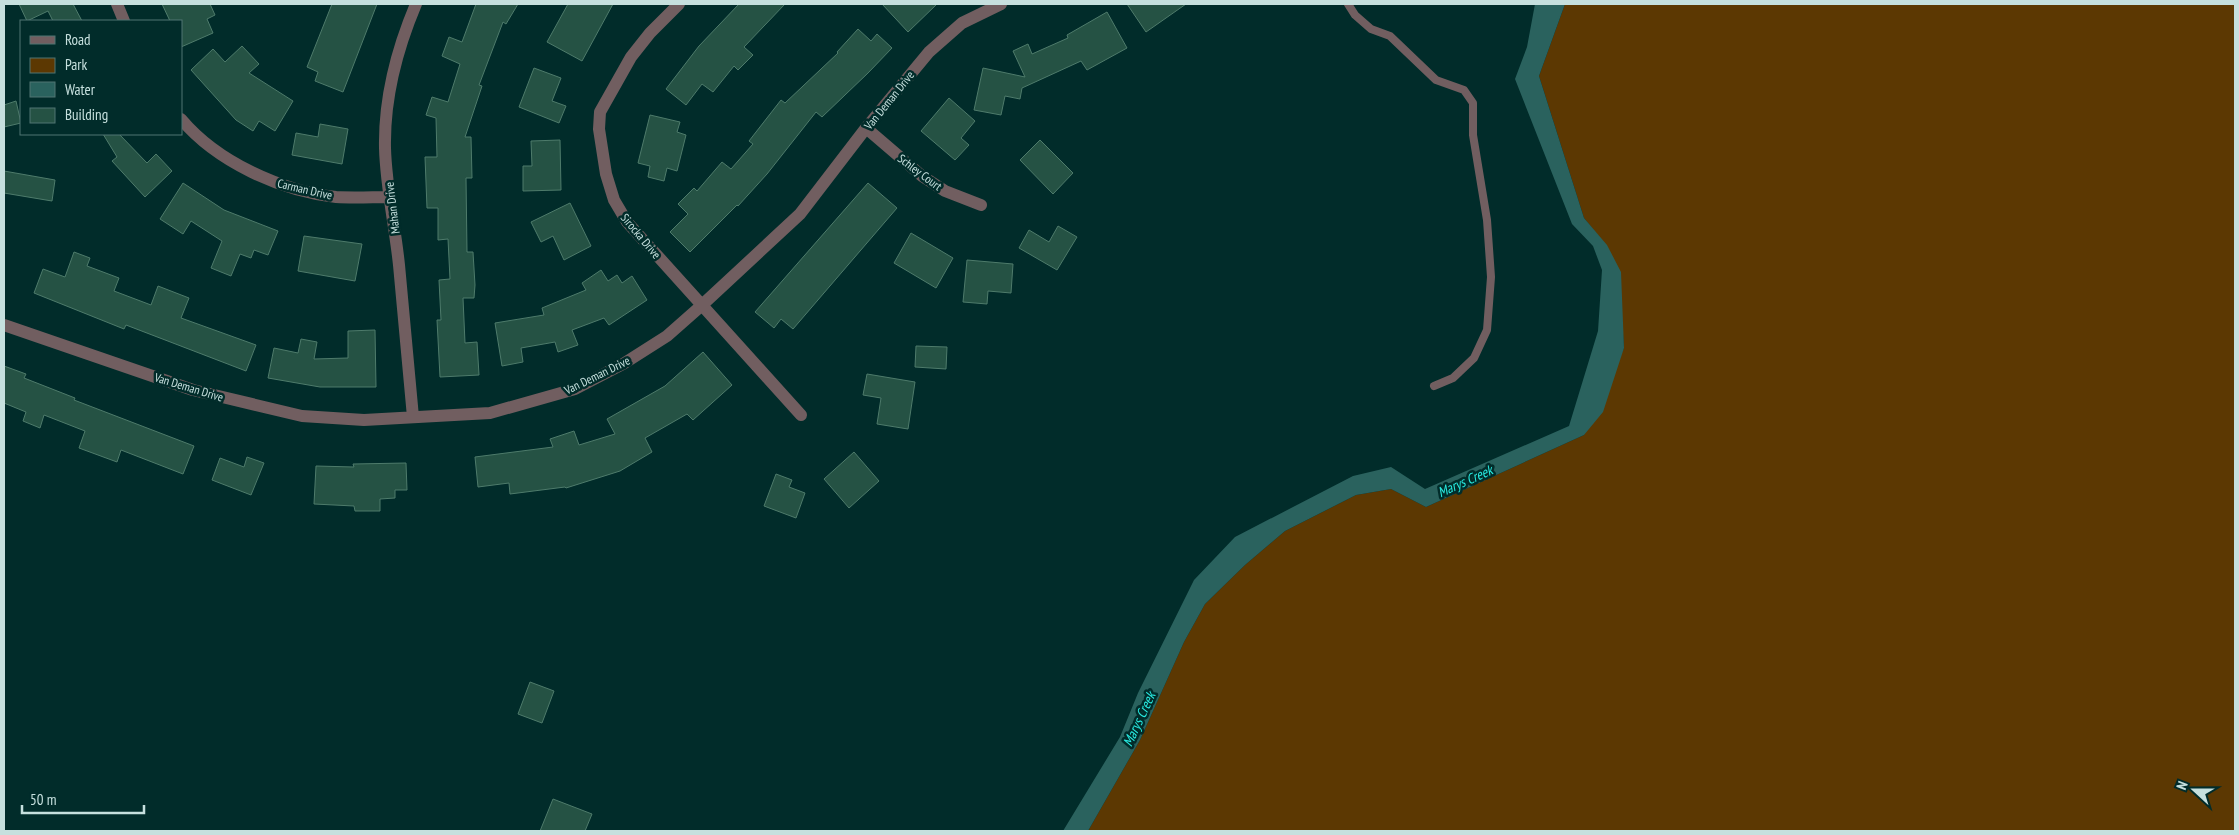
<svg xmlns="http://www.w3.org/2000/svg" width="2239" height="835" viewBox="0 0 2239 835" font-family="'PT Sans Narrow',sans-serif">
  <rect width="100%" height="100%" fill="#012c2a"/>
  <path fill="#5c3802" d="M 1565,4 L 2235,4 L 2235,831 L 1088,831 L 1140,740 L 1184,642 L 1205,604 L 1245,565 L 1285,531 L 1356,495 L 1391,489 L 1426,507 L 1584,435 L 1624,348 L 1622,319 L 1606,245 L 1584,218 L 1539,76 Z"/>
  <path fill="#2a625e" d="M 1535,4 L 1565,4 L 1539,76 L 1584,218 L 1607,245 L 1621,272 L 1624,348 L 1603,412 L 1584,435 L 1426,507 L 1391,489 L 1356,495 L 1285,531 L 1245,565 L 1205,604 L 1184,642 L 1140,740 L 1088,831 L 1063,831 L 1120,737 L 1138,693 L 1194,580 L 1235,537 L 1353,476 L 1391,467 L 1425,489 L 1569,426 L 1598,331 L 1602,270 L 1593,246 L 1572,224 L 1515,79 L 1527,47 Z"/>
  <path fill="#255244" stroke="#4e7b6b" d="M 19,4 L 73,4 L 82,21 L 53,21 L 48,11 L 27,21 Z
    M 162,4 L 210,4 L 215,15 L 207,19 L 213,33 L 181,47 L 181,21 L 170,21 Z
    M 332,4 L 377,4 L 343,92 L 315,81 L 318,72 L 307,67 Z
    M 476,4 L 518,4 L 506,24 L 503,22 L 479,85 L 482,86 L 465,137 L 471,137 L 472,178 L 466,178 L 467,252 L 473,252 L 475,285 L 474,298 L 463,298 L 465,343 L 477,342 L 479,375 L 440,377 L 437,320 L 441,320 L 439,280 L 450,279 L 448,239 L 438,240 L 438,208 L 427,208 L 425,157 L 437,157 L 436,118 L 426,115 L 432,97 L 448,102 L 460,64 L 442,56 L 449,37 L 462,42 Z
    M 568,4 L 613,4 L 582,61 L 547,42 Z
    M 739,4 L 785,4 L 744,47 L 753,55 L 738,70 L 734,66 L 713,92 L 702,84 L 686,105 L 666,89 L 699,46 Z
    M 882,4 L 937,4 L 908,32 Z
    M 1127,4 L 1186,4 L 1146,32 Z
    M 1107,12 L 1127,48 L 1087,70 L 1081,61 L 1022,88 L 1020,99 L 1005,96 L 1001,115 L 974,110 L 983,68 L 1025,77 L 1013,51 L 1028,44 L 1032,54 L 1068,38 L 1067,35 Z
    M 858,29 L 871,41 L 877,34 L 892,48 L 868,73 L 822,117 L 816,112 L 767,174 L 738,206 L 737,205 L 690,252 L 670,232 L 688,214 L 678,204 L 694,188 L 697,191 L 722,162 L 731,169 L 753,144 L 749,141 L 781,100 L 785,103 L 838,53 L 837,52 Z
    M 242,46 L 259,64 L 249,73 L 293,101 L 275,131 L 259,121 L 253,131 L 236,120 L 191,70 L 213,49 L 225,62 Z
    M 534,68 L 561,78 L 552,101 L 566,106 L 559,123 L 519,107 Z
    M 949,98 L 975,121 L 961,138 L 969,145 L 955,160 L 921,131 Z
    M 16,101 L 21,123 L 4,127 L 4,105 Z
    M 650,115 L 680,122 L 677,132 L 686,135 L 677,171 L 667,168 L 664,181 L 648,177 L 650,166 L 638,163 Z
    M 320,124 L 348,129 L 342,164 L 292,155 L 296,133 L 318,137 Z
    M 103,134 L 119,134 L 147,163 L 156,154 L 172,171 L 145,197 L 112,161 L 117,157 Z
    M 560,140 L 561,190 L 523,191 L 523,166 L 532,166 L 531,141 Z
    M 1040,140 L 1073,173 L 1053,194 L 1020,160 Z
    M 4,171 L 55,180 L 52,201 L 4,193 Z
    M 183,183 L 224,210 L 278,231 L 268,255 L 254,250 L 251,258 L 240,254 L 231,276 L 211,268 L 222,241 L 191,221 L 183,234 L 160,219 Z
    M 868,183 L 897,208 L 793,329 L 781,319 L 774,328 L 755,312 Z
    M 570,203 L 591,246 L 564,260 L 553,236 L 541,242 L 531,222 Z
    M 1058,226 L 1077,237 L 1057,270 L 1019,248 L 1029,230 L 1049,242 Z
    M 911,233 L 953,258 L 936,288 L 894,263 Z
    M 304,236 L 362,244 L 355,281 L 298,271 Z
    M 74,252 L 90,258 L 87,266 L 119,278 L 114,291 L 151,305 L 158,286 L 189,298 L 181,318 L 256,345 L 246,371 L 126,325 L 124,329 L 34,293 L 43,269 L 65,277 Z
    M 967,260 L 1013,264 L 1011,293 L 988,291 L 987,304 L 963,302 Z
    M 601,270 L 608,281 L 617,275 L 622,283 L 632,276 L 647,300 L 609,325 L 604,318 L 572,330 L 578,345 L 558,352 L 555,342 L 521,348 L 523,362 L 502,366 L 495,323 L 544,315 L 542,308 L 586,290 L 582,283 Z
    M 375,330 L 376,387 L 320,387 L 268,378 L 274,348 L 298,353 L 301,339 L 317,342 L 314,359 L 348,358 L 348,331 Z
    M 916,346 L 947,347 L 946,369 L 915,367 Z
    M 703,352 L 732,385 L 693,420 L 687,414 L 645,438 L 652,452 L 620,471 L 566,488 L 565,487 L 510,494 L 509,483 L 478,487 L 475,457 L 553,447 L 550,439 L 574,431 L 579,445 L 615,434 L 607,419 L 665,386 Z
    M 4,366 L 26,374 L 24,378 L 75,398 L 74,400 L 194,446 L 183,474 L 121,450 L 117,462 L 79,448 L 85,431 L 44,415 L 40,428 L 23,421 L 26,412 L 4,403 Z
    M 867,374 L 915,382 L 908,429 L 877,424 L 881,398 L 863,395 Z
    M 854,452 L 879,481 L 849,508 L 824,479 Z
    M 247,457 L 264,463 L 251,495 L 212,480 L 220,458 L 244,467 Z
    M 406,463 L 407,490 L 395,490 L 395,498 L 380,499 L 380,511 L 355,511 L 354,506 L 314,504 L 316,466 L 354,467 L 353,464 Z
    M 776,474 L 792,480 L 789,487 L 805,493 L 796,518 L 764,506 Z
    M 530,682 L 554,691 L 542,723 L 518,714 Z
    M 553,799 L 592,814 L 585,831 L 540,831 Z"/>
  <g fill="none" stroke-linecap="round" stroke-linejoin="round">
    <path stroke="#715e60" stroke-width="8" d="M 1348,4 L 1355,15 L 1371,29 L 1390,36 L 1436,80 L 1464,90 L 1473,103 L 1473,135 L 1487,220 L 1491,277 L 1487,330 L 1474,358 L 1453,378 L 1434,386"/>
    <path stroke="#715e60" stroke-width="12" d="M 117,4 L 124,21
      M 679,4 L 650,33 L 631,57 L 600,112 L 599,129 L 606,174 L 614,200 L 627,222 L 801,415
      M 181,119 C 217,162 281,191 336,197 C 354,198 373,197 390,197
      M 866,128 L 922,176 L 945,191 L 981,205
      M 4,325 L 193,390 L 302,416 L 364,420 L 490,413 L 575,389 L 623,364 L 667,336 L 701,306 L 800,214 L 866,128 L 929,52 L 962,23 L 1001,4
      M 413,417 C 408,366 404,316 399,265 C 395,226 386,187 385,148 C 384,98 397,49 416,4"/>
  </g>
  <g text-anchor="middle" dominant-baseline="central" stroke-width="5" stroke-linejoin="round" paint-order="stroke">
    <g font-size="12" fill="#c6e0de" stroke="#012c2a">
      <text transform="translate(889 100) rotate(-51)">Van Deman Drive</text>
      <text transform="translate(920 172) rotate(37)">Schley Court</text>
      <text transform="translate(305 189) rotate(13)">Carman Drive</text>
      <text transform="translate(392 208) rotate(-97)">Mahan Drive</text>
      <text transform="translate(641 236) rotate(50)">Sirocka Drive</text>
      <text transform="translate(597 375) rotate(-26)">Van Deman Drive</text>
      <text transform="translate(189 387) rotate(17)">Van Deman Drive</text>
    </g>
    <g font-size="14" font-style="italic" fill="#28ebe1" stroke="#012c2a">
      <text transform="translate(1465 481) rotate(-24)">Marys Creek</text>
      <text transform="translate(1139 719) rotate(-65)">Marys Creek</text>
    </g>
  </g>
  <rect width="2239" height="835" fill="none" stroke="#c6e0de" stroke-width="10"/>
  <rect x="20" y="20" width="162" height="115" fill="#012c2a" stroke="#507472"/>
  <rect x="30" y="36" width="25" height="8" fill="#715e60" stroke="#507472"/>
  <text x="65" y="45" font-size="15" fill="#c6e0de">Road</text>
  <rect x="30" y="58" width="25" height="15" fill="#5c3802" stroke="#507472"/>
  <text x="65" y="70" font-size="15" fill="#c6e0de">Park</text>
  <rect x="30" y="82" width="25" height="15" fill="#2a625e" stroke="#507472"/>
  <text x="65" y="95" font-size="15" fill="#c6e0de">Water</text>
  <rect x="30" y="108" width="25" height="15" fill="#255244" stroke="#507472"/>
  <text x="65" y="120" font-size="15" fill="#c6e0de">Building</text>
  <g transform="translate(2194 790) rotate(291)" stroke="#012c2a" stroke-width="4" paint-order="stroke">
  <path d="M0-4L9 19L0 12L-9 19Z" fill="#c6e0de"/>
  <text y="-8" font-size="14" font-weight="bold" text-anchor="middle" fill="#c6e0de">N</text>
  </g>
  <path d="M22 805v8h122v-8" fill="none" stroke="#c6e0de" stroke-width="2.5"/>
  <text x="30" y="805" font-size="15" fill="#c6e0de" stroke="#012c2a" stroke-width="4" paint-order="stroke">50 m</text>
</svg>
